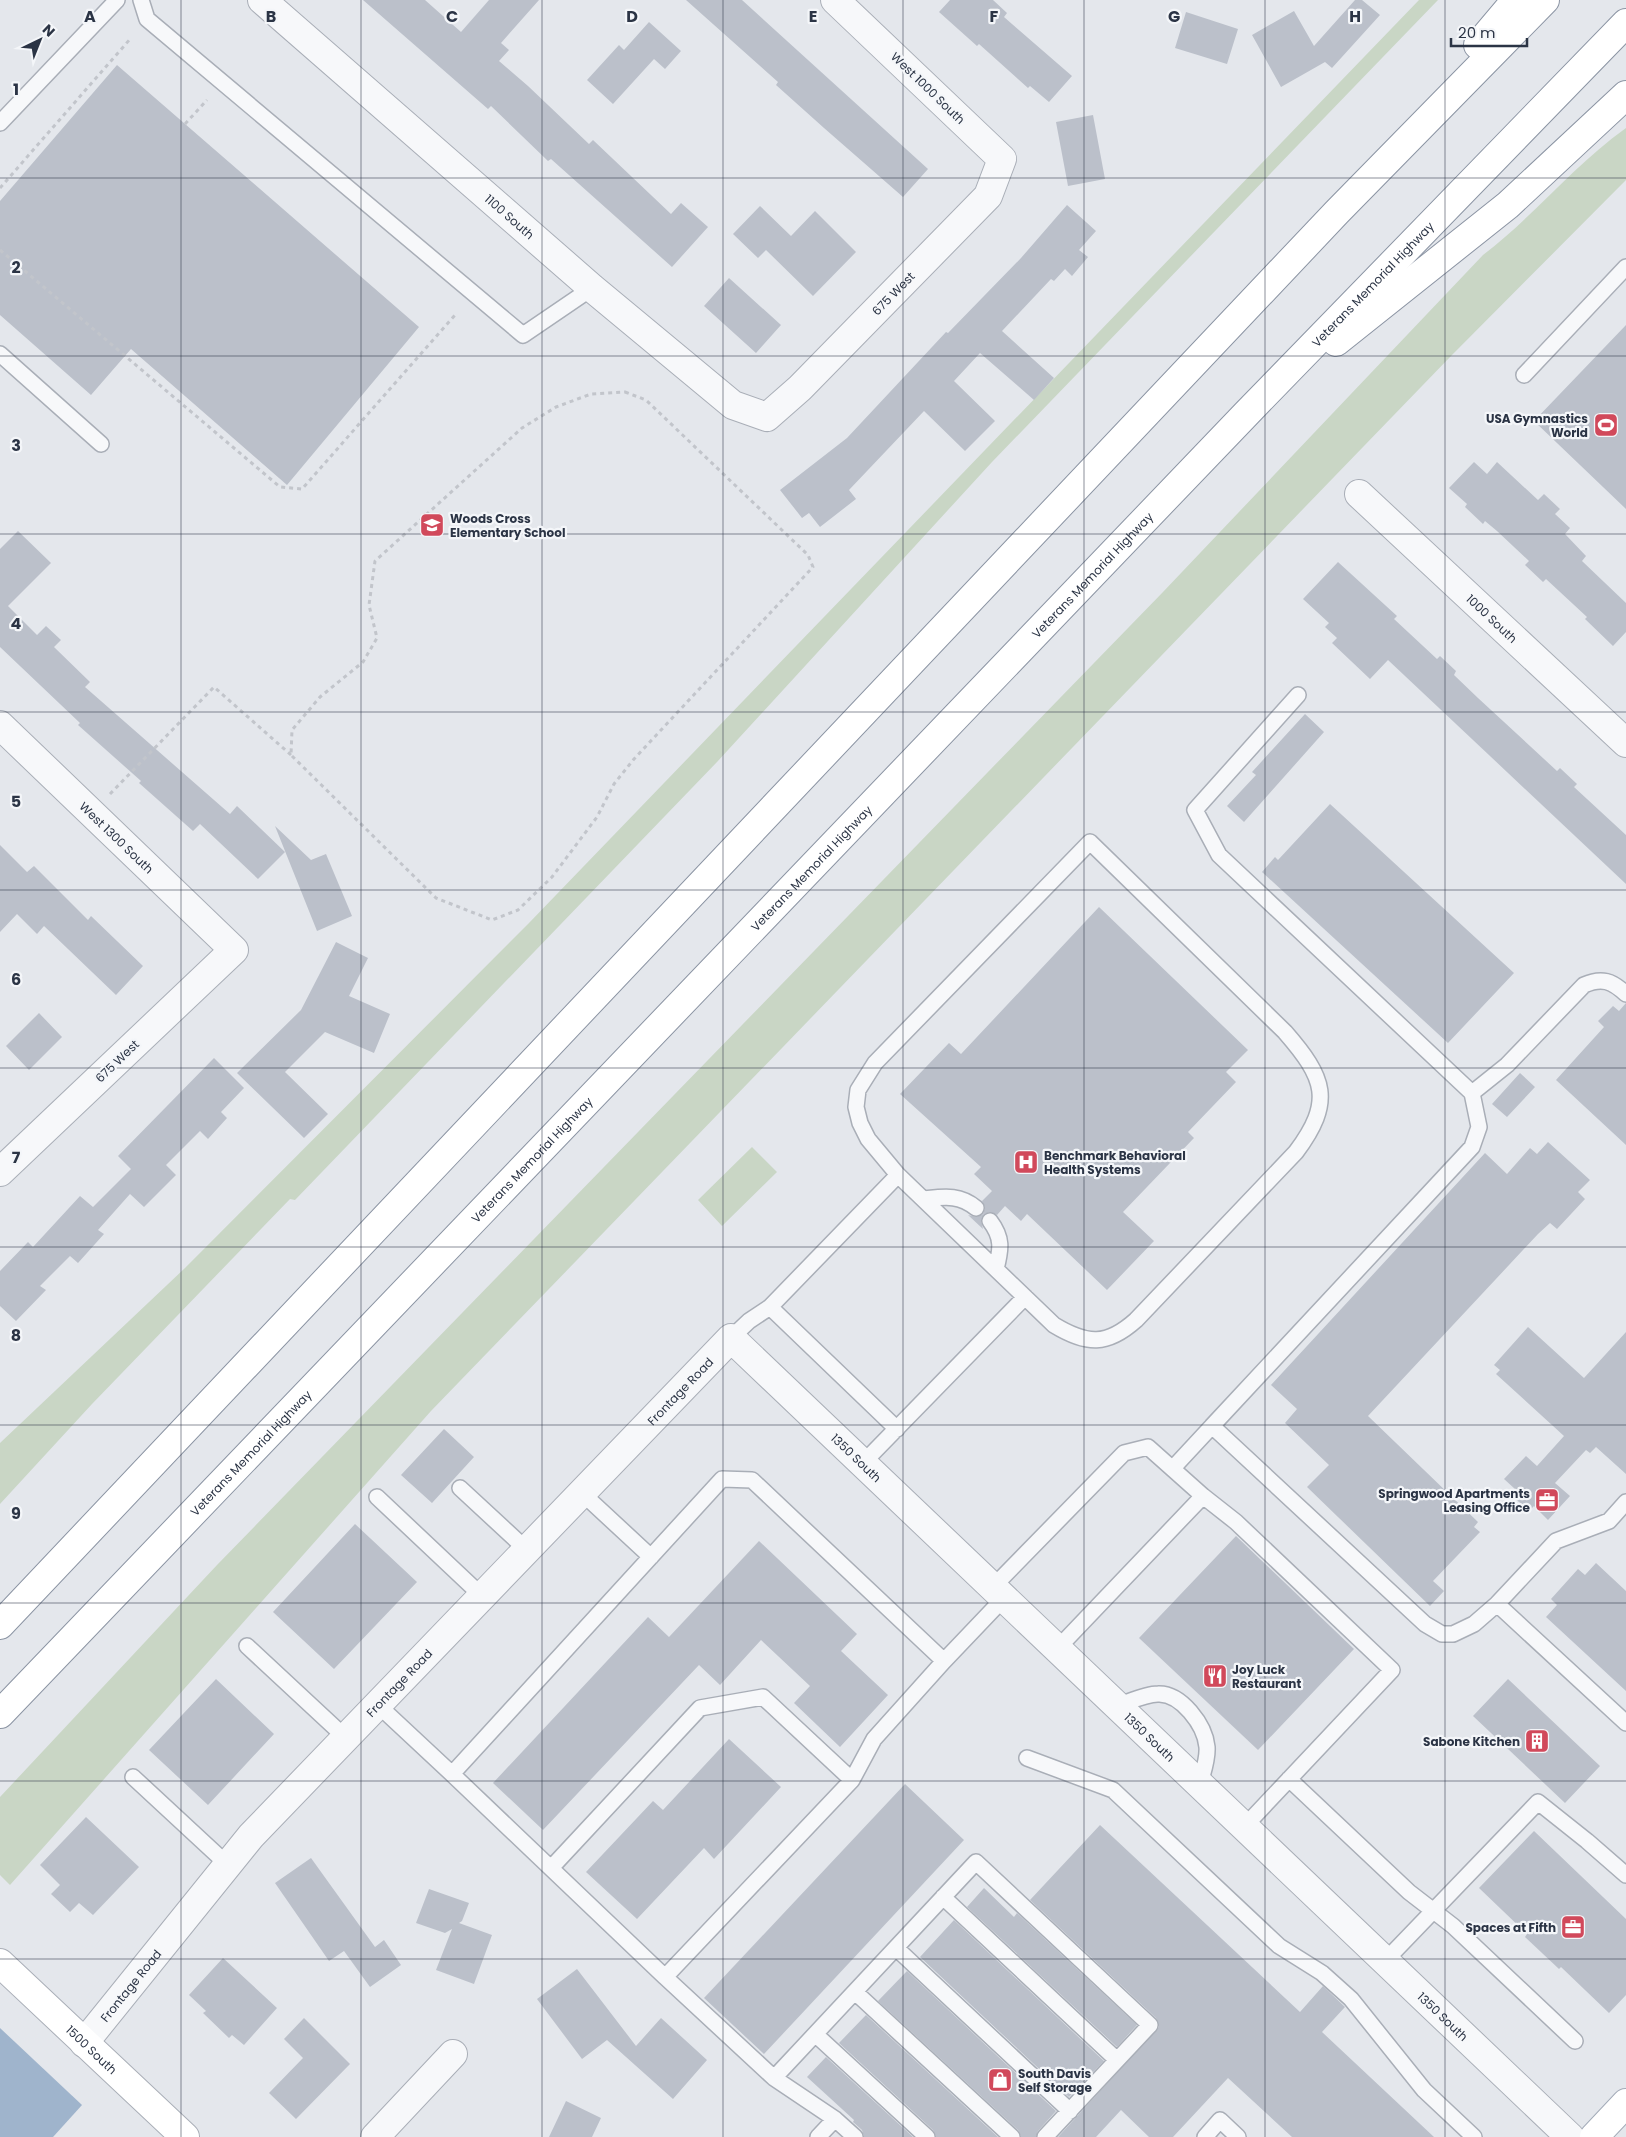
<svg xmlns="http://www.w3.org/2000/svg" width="1626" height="2137" viewBox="0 0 1626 2137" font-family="Poppins,sans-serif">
  <rect width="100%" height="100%" fill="#e4e7ec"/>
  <path fill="#c9d6c5" d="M 1419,0 L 1438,0 L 992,462 L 717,762 L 295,1200 L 290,1199 L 92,1404 L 0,1504 L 0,1443 L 185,1268 L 529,923 Z
    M 1626,128 L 1626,180 L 1451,356 L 431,1411 L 10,1885 L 0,1875 L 0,1797 L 217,1565 L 1163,592 L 1483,255 C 1534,216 1574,165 1626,128 Z
    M 752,1147 L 777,1172 L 722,1226 L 698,1200 Z"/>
  <path fill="#9fb4cc" d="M 0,2028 L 82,2105 L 53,2137 L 0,2137 Z"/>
  <path fill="#bbc0ca" d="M 363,0 L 425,0 L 461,32 L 489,0 L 539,0 L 501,43 L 509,50 L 499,61 L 528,86 L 589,144 L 593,140 L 671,214 L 681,203 L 708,227 L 672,267 L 551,159 L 548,161 L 491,106 L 488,109 Z
    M 686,0 L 742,0 L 928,169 L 903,197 L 824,128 L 776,85 L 778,82 Z
    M 950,0 L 993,0 L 1007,13 L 1004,17 L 1072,76 L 1049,102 L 1030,86 L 1028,88 L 979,44 L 977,46 L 939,12 Z
    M 1355,0 L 1362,0 L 1380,15 L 1332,68 L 1325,62 L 1281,87 L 1252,35 L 1294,11 L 1314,46 Z
    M 1186,12 L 1238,29 L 1227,64 L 1175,48 Z
    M 649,22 L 681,51 L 665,69 L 654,59 L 613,104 L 587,80 L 619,45 L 624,50 Z
    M 117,65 L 419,327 L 287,485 L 131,349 L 91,395 L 0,315 L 0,201 Z
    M 1093,115 L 1105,179 L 1068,186 L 1056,122 Z
    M 1067,205 L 1096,231 L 1079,250 L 1088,257 L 1072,276 L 1065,269 L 1054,281 L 1051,279 L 1002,331 L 1054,378 L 1034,400 L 980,353 L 954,381 L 995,421 L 965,451 L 924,411 L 849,490 L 856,499 L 820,527 L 809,513 L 802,518 L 780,490 L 847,438 L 946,332 L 948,333 L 1021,258 Z
    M 760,206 L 791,236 L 815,211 L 856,252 L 813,296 L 766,250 L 758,258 L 733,234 Z
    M 729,278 L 781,325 L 756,353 L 704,306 Z
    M 1626,325 L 1626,509 L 1534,421 Z
    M 1474,462 L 1487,474 L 1497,462 L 1538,500 L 1544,494 L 1560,509 L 1555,514 L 1570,528 L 1565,534 L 1586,556 L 1582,561 L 1626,603 L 1626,632 L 1613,646 L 1585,619 L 1587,617 L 1546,579 L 1543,582 L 1525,565 L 1529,561 L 1497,531 L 1485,521 L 1483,524 L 1465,507 L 1467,504 L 1449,488 Z
    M 18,531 L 51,563 L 8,606 L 37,635 L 46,626 L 61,640 L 54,647 L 90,682 L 85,687 L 230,814 L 237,806 L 285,852 L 258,879 L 200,824 L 193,831 L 139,783 L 141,781 L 78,725 L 80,723 L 0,647 L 0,549 Z
    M 1338,562 L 1397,616 L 1394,619 L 1437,659 L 1440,656 L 1456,671 L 1454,675 L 1478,698 L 1557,771 L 1560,768 L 1577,784 L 1574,787 L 1626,835 L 1626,884 L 1388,660 L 1370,679 L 1332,643 L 1337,638 L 1325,627 L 1329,623 L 1303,599 Z
    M 1305,714 L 1324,732 L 1244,822 L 1227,806 L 1256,775 L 1252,772 Z
    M 1330,804 L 1514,973 L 1448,1043 L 1262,872 L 1275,857 L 1278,860 Z
    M 275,826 L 311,860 L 326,854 L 352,916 L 317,931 Z
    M 0,845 L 27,872 L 34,866 L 88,920 L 91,916 L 143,966 L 116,995 L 44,926 L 37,934 L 17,914 L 0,932 Z
    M 1099,907 L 1248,1050 L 1226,1072 L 1236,1082 L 1188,1132 L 1194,1138 L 1123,1212 L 1154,1241 L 1107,1290 L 1027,1214 L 1021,1221 L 1005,1206 L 997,1215 L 990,1212 L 984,1214 L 981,1221 L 983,1229 L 968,1215 L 976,1217 L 983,1214 L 985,1208 L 982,1201 L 992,1191 L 974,1174 L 981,1167 L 900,1094 L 949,1043 L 961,1054 Z
    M 336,942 L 368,958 L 349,996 L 390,1014 L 374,1053 L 325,1032 L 285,1072 L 328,1114 L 304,1138 L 237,1073 L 301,1010 Z
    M 1626,1003 L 1626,1145 L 1556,1080 L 1604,1027 L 1598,1021 L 1613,1006 L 1619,1011 Z
    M 39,1013 L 62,1037 L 29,1070 L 6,1046 Z
    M 214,1058 L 244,1088 L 221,1112 L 227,1118 L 208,1139 L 200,1131 L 166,1165 L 176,1175 L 144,1207 L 130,1194 L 98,1230 L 104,1234 L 78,1263 L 70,1256 L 40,1286 L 46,1290 L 16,1321 L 0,1306 L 0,1271 L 28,1242 L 33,1247 L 80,1196 L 93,1207 L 131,1169 L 118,1156 Z
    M 1520,1073 L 1535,1087 L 1507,1117 L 1492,1104 Z
    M 1548,1142 L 1590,1180 L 1578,1192 L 1585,1199 L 1557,1229 L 1550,1223 L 1538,1234 L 1368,1416 L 1478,1522 L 1474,1527 L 1480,1532 L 1433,1581 L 1444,1591 L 1430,1606 L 1307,1487 L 1329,1465 L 1285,1423 L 1297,1409 L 1271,1385 L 1485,1153 L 1507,1174 L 1530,1148 L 1537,1154 Z
    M 1528,1327 L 1584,1378 L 1626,1332 L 1626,1474 L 1596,1447 L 1590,1453 L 1586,1450 L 1555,1483 L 1570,1496 L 1548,1520 L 1534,1506 L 1529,1511 L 1510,1494 L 1515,1489 L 1504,1479 L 1526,1456 L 1537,1466 L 1564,1436 L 1496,1374 L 1500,1370 L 1494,1365 Z
    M 444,1429 L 474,1457 L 432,1503 L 401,1475 Z
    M 355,1524 L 417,1582 L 334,1669 L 273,1612 Z
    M 1236,1536 L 1354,1649 L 1258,1750 L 1139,1638 Z
    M 759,1541 L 857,1634 L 841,1651 L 888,1695 L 840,1747 L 794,1703 L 810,1686 L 761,1640 L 720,1685 L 699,1665 L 543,1830 L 493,1783 L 648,1617 L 669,1637 Z
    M 1596,1563 L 1626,1591 L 1626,1691 L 1546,1617 L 1557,1605 L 1551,1599 L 1578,1569 L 1585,1575 Z
    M 216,1679 L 274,1734 L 208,1805 L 149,1750 Z
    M 1508,1679 L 1600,1766 L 1565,1803 L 1473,1716 Z
    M 729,1739 L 781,1787 L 714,1859 L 704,1848 L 637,1919 L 586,1872 L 653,1801 L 663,1810 Z
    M 905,1784 L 964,1840 L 764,2054 L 704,1998 Z
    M 86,1817 L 139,1867 L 93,1915 L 79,1903 L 70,1912 L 51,1894 L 60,1885 L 40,1865 Z
    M 1100,1825 L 1300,2012 L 1323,1986 L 1345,2007 L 1322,2032 L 1434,2137 L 1292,2137 L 1228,2078 L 1173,2137 L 1149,2137 L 1121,2110 L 1096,2137 L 1058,2137 L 1159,2027 L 1156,2018 L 1030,1900 Z
    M 1534,1831 L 1626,1919 L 1626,1995 L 1609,2013 L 1561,1967 L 1559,1969 L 1525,1937 L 1527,1934 L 1479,1888 Z
    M 311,1858 L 375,1947 L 384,1940 L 401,1965 L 370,1987 L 344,1951 L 329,1961 L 275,1883 Z
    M 984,1888 L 1014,1917 L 1017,1913 L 1137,2025 L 1117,2047 L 967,1907 Z
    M 429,1889 L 469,1903 L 462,1921 L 459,1923 L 492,1935 L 474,1984 L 436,1970 L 452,1929 L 445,1933 L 416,1923 Z
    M 954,1920 L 1104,2061 L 1069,2097 L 920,1957 Z
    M 223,1958 L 277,2008 L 244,2045 L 232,2035 L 229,2038 L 203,2013 L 206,2011 L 189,1995 Z
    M 577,1969 L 636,2046 L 661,2018 L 707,2060 L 673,2099 L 607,2040 L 582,2059 L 537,1999 Z
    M 907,1971 L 1056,2111 L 1038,2131 L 1036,2137 L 1021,2137 L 1018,2130 L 878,2001 Z
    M 866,2015 L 998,2137 L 936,2137 L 933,2130 L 839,2043 Z
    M 304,2018 L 350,2064 L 296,2119 L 269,2093 L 303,2058 L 284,2039 Z
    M 826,2057 L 913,2137 L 864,2137 L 862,2130 L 853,2122 L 854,2120 L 807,2077 Z
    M 566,2101 L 601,2118 L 592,2137 L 549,2137 Z"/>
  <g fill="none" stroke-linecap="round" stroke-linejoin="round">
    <defs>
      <path id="lane" d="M 141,0 L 147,19 L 523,335 L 592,288
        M 0,123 L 117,0
        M 0,354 L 101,444
        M 1524,375 L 1626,267
        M 1298,695 L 1195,810 L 1219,855 L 1472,1093 L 1479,1127 L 1472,1147 L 1212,1426 L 1425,1624 L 1442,1634 L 1453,1634 L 1474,1624 L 1497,1604 L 1556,1541 L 1609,1521 L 1626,1502
        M 1090,842 L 1285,1032 C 1325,1078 1334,1101 1296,1152 L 1136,1320 C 1107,1346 1087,1345 1054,1325 L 898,1175 L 868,1139 L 860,1123 L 856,1107 L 858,1090 L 875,1063 Z
        M 1472,1093 L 1507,1065 L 1584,985 C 1602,977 1612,981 1626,994
        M 923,1199 C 944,1197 959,1194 976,1208
        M 990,1221 C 1003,1238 1001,1249 996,1269
        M 770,1307 L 897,1429
        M 731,1338 L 749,1321 L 770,1307 L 898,1175
        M 863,1463 L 1025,1297
        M 1173,1468 L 1212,1426
        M 460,1488 L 527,1550
        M 582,1493 L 651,1557
        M 1203,1496 L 1236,1522 L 1392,1670 L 1244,1827
        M 377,1497 L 482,1596
        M 993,1587 L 1124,1453 L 1148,1447 L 1203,1496 L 1057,1649
        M 1497,1604 L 1626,1723
        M 247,1646 L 346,1738
        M 378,1705 L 452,1774 L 722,1479 L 752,1480 L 944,1661 L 1004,1598
        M 1117,1706 C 1129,1702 1145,1694 1158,1694 C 1181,1693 1205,1725 1207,1747 C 1208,1759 1203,1772 1200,1784
        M 1027,1758 L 1113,1790 L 1279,1946 L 1322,1973 L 1351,1999 L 1424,2090 L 1474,2137
        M 452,1774 L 665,1977 L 852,1780 L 874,1739 L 944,1661
        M 133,1777 L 228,1865
        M 1289,1779 L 1409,1892 L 1453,1926 L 1575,2041
        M 551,1868 L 700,1708 L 763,1697 L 852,1780
        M 943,1897 L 1117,2060
        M 896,1948 L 1070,2111
        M 1385,1961 L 1538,1802 L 1587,1841 L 1626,1875
        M 665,1977 L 774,2078 L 835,2119 L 855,2137
        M 855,1992 L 1012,2137
        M 815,2034 L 927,2137
        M 774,2078 L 976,1862 L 1150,2025 L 1045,2137
        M 818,2137 L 835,2119
        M 1205,2137 L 1220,2120 L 1238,2137"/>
      <g id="street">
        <path id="s1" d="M 262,0 L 592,288 L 733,405 L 767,417 L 800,388 L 988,196 L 1002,159 L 835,0"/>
        <path id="s2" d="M 1359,494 L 1626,743"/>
        <path id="s3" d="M 0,725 L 234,950 L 0,1172"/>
        <path id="s4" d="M 84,2043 L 251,1836 L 731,1338 L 1570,2137"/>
        <path d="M 375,2137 L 453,2054"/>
      </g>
      <g id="secondary">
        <path id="s5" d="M 0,1963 L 185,2137"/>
      </g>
      <path id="primary" d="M 1594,2137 L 1626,2103"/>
      <g id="highway">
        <path d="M 1478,45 L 1516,0"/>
        <path d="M 1336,342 L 1508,205 L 1626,95"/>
        <path d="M 0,1625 L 1337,212 L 1545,0"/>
        <path id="s6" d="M 0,1714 L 1247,413 L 1626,23"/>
      </g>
    </defs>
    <use href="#lane" stroke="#a9aeb7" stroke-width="18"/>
    <use href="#street" stroke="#a9aeb7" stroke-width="30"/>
    <use href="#secondary" stroke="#a9aeb7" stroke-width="30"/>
    <use href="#primary" stroke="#a3abb8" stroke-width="30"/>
    <use href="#highway" stroke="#8b94a3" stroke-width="30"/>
    <path stroke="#c2c5cb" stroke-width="3" stroke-dasharray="4 4" stroke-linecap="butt" d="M 185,124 L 207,100
      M 0,188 L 131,38
      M 0,250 L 280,487 L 302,489 L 455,315
      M 625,392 L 646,400 L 808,555 L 813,567 L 634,759 L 614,784 L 597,817 L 552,877 L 518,910 L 492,920 L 436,898 L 291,755 L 292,730 L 320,697 L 363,662 L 377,638 L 369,605 L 375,561 L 522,428 L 556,407 L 591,394 Z
      M 110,794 L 214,687 L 291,755"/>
    <use href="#lane" stroke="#f7f8fa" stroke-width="15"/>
    <use href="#street" stroke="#f7f8fa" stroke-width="28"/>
    <use href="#secondary" stroke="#fff" stroke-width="28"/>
    <use href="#primary" stroke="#fff" stroke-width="28"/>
    <use href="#highway" stroke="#fff" stroke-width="28"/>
  </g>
  <path fill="none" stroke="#2b3445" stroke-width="1" stroke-opacity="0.55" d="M 181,0 L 181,2137M 361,0 L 361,2137M 542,0 L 542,2137M 723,0 L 723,2137M 903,0 L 903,2137M 1084,0 L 1084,2137M 1265,0 L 1265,2137M 1445,0 L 1445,2137M 0,178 L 1626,178M 0,356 L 1626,356M 0,534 L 1626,534M 0,712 L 1626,712M 0,890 L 1626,890M 0,1068 L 1626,1068M 0,1247 L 1626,1247M 0,1425 L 1626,1425M 0,1603 L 1626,1603M 0,1781 L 1626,1781M 0,1959 L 1626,1959"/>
  <defs>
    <symbol id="stadium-square" viewBox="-11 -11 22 22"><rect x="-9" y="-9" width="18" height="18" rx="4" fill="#d1495b" stroke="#f4f6f9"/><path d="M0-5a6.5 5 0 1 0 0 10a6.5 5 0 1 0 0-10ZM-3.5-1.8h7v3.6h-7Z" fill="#fff"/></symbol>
    <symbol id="school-square" viewBox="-11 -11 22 22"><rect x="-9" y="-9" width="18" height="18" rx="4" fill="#d1495b" stroke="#f4f6f9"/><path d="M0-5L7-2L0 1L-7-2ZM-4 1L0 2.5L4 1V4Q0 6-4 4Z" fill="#fff"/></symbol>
    <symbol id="hospital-square" viewBox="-11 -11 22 22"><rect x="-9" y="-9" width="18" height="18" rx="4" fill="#d1495b" stroke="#f4f6f9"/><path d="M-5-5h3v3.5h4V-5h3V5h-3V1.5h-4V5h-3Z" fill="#fff"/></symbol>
    <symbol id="office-square" viewBox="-11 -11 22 22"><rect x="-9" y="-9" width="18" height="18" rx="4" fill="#d1495b" stroke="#f4f6f9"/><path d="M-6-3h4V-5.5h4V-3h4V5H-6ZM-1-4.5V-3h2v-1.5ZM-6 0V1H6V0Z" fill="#fff"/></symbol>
    <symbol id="restaurant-square" viewBox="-11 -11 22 22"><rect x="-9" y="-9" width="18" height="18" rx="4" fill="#d1495b" stroke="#f4f6f9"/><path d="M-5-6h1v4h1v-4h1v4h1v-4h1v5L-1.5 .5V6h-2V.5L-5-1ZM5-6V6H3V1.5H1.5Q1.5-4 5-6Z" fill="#fff"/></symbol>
    <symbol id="building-square" viewBox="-11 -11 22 22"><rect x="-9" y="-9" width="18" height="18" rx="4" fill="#d1495b" stroke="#f4f6f9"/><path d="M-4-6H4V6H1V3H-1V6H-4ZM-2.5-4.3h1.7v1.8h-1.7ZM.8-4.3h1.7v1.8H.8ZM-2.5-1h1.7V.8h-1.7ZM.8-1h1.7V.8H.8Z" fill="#fff"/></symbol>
    <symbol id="shop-square" viewBox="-11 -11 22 22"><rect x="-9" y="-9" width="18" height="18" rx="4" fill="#d1495b" stroke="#f4f6f9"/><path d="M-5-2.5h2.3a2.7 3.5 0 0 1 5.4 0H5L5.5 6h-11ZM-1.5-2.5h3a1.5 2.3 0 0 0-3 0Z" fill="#fff"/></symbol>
  </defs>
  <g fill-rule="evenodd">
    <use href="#stadium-square" x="1592" y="411" width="28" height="28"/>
    <use href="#school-square" x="418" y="511" width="28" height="28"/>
    <use href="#hospital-square" x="1012" y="1148" width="28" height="28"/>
    <use href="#office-square" x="1533" y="1486" width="28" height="28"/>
    <use href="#restaurant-square" x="1201" y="1662" width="28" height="28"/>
    <use href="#building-square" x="1523" y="1727" width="28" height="28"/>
    <use href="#office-square" x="1559" y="1913" width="28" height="28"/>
    <use href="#shop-square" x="986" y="2066" width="28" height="28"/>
  </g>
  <g text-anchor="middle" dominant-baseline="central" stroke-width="4.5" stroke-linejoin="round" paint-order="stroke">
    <g font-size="12" fill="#2b3445" stroke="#f4f6f9">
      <text transform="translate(928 88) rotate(44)">West 1000 South</text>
      <text stroke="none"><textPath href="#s1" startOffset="329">1100 South</textPath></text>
      <text stroke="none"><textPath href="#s6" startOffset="1982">Veterans Memorial Highway</textPath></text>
      <text stroke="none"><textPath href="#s1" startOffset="834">675 West</textPath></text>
      <text stroke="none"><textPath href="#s6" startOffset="1578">Veterans Memorial Highway</textPath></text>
      <text stroke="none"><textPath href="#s2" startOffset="182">1000 South</textPath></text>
      <text stroke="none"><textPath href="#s3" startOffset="162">West 1300 South</textPath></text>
      <text stroke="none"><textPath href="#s6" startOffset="1172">Veterans Memorial Highway</textPath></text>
      <text transform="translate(117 1061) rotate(-44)">675 West</text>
      <text stroke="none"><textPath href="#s6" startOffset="768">Veterans Memorial Highway</textPath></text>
      <text stroke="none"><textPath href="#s4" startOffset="884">Frontage Road</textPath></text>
      <text stroke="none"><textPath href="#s6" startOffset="362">Veterans Memorial Highway</textPath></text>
      <text stroke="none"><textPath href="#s4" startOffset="1131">1350 South</textPath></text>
      <text stroke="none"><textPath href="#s4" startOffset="479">Frontage Road</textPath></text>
      <text stroke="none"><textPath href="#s4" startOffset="1536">1350 South</textPath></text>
      <text stroke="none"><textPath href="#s4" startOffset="74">Frontage Road</textPath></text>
      <text stroke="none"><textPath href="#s4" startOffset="1941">1350 South</textPath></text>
      <text stroke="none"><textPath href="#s5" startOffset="126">1500 South</textPath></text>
    </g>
    <g font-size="12" font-weight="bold" fill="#2b3445" stroke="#f4f6f9" text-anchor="end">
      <text x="1588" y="418">USA Gymnastics<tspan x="1588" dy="14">World</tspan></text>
      <text x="450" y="518" text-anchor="start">Woods Cross<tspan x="450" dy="14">Elementary School</tspan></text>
      <text x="1044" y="1155" text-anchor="start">Benchmark Behavioral<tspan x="1044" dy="14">Health Systems</tspan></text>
      <text x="1530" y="1493">Springwood Apartments<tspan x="1530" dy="14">Leasing Office</tspan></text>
      <text x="1232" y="1669" text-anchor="start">Joy Luck<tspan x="1232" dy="14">Restaurant</tspan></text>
      <text x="1520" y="1741">Sabone Kitchen</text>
      <text x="1556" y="1927">Spaces at Fifth</text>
      <text x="1018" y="2073" text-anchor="start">South Davis<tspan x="1018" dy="14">Self Storage</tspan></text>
    </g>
  </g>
  <g font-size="16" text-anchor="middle" font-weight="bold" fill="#2b3445" stroke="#f4f6f9" stroke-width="4.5" stroke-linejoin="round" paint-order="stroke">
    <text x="90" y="22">A</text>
    <text x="271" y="22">B</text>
    <text x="452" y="22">C</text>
    <text x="632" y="22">D</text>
    <text x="813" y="22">E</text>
    <text x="994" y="22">F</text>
    <text x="1174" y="22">G</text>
    <text x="1355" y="22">H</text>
    <text x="16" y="95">1</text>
    <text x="16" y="273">2</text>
    <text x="16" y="451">3</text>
    <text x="16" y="629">4</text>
    <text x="16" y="807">5</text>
    <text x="16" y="985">6</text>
    <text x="16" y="1163">7</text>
    <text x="16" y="1341">8</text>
    <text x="16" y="1519">9</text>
  </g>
  <g transform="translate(40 40) rotate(43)" stroke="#f4f6f9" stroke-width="4" paint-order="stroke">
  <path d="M0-4L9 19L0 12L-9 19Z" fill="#2b3445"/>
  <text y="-8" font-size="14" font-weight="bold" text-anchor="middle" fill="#2b3445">N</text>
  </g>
  <path d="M1451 38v8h76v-8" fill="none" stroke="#2b3445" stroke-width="2.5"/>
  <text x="1458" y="38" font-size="15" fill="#2b3445" stroke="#f4f6f9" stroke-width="4" paint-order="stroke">20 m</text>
</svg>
